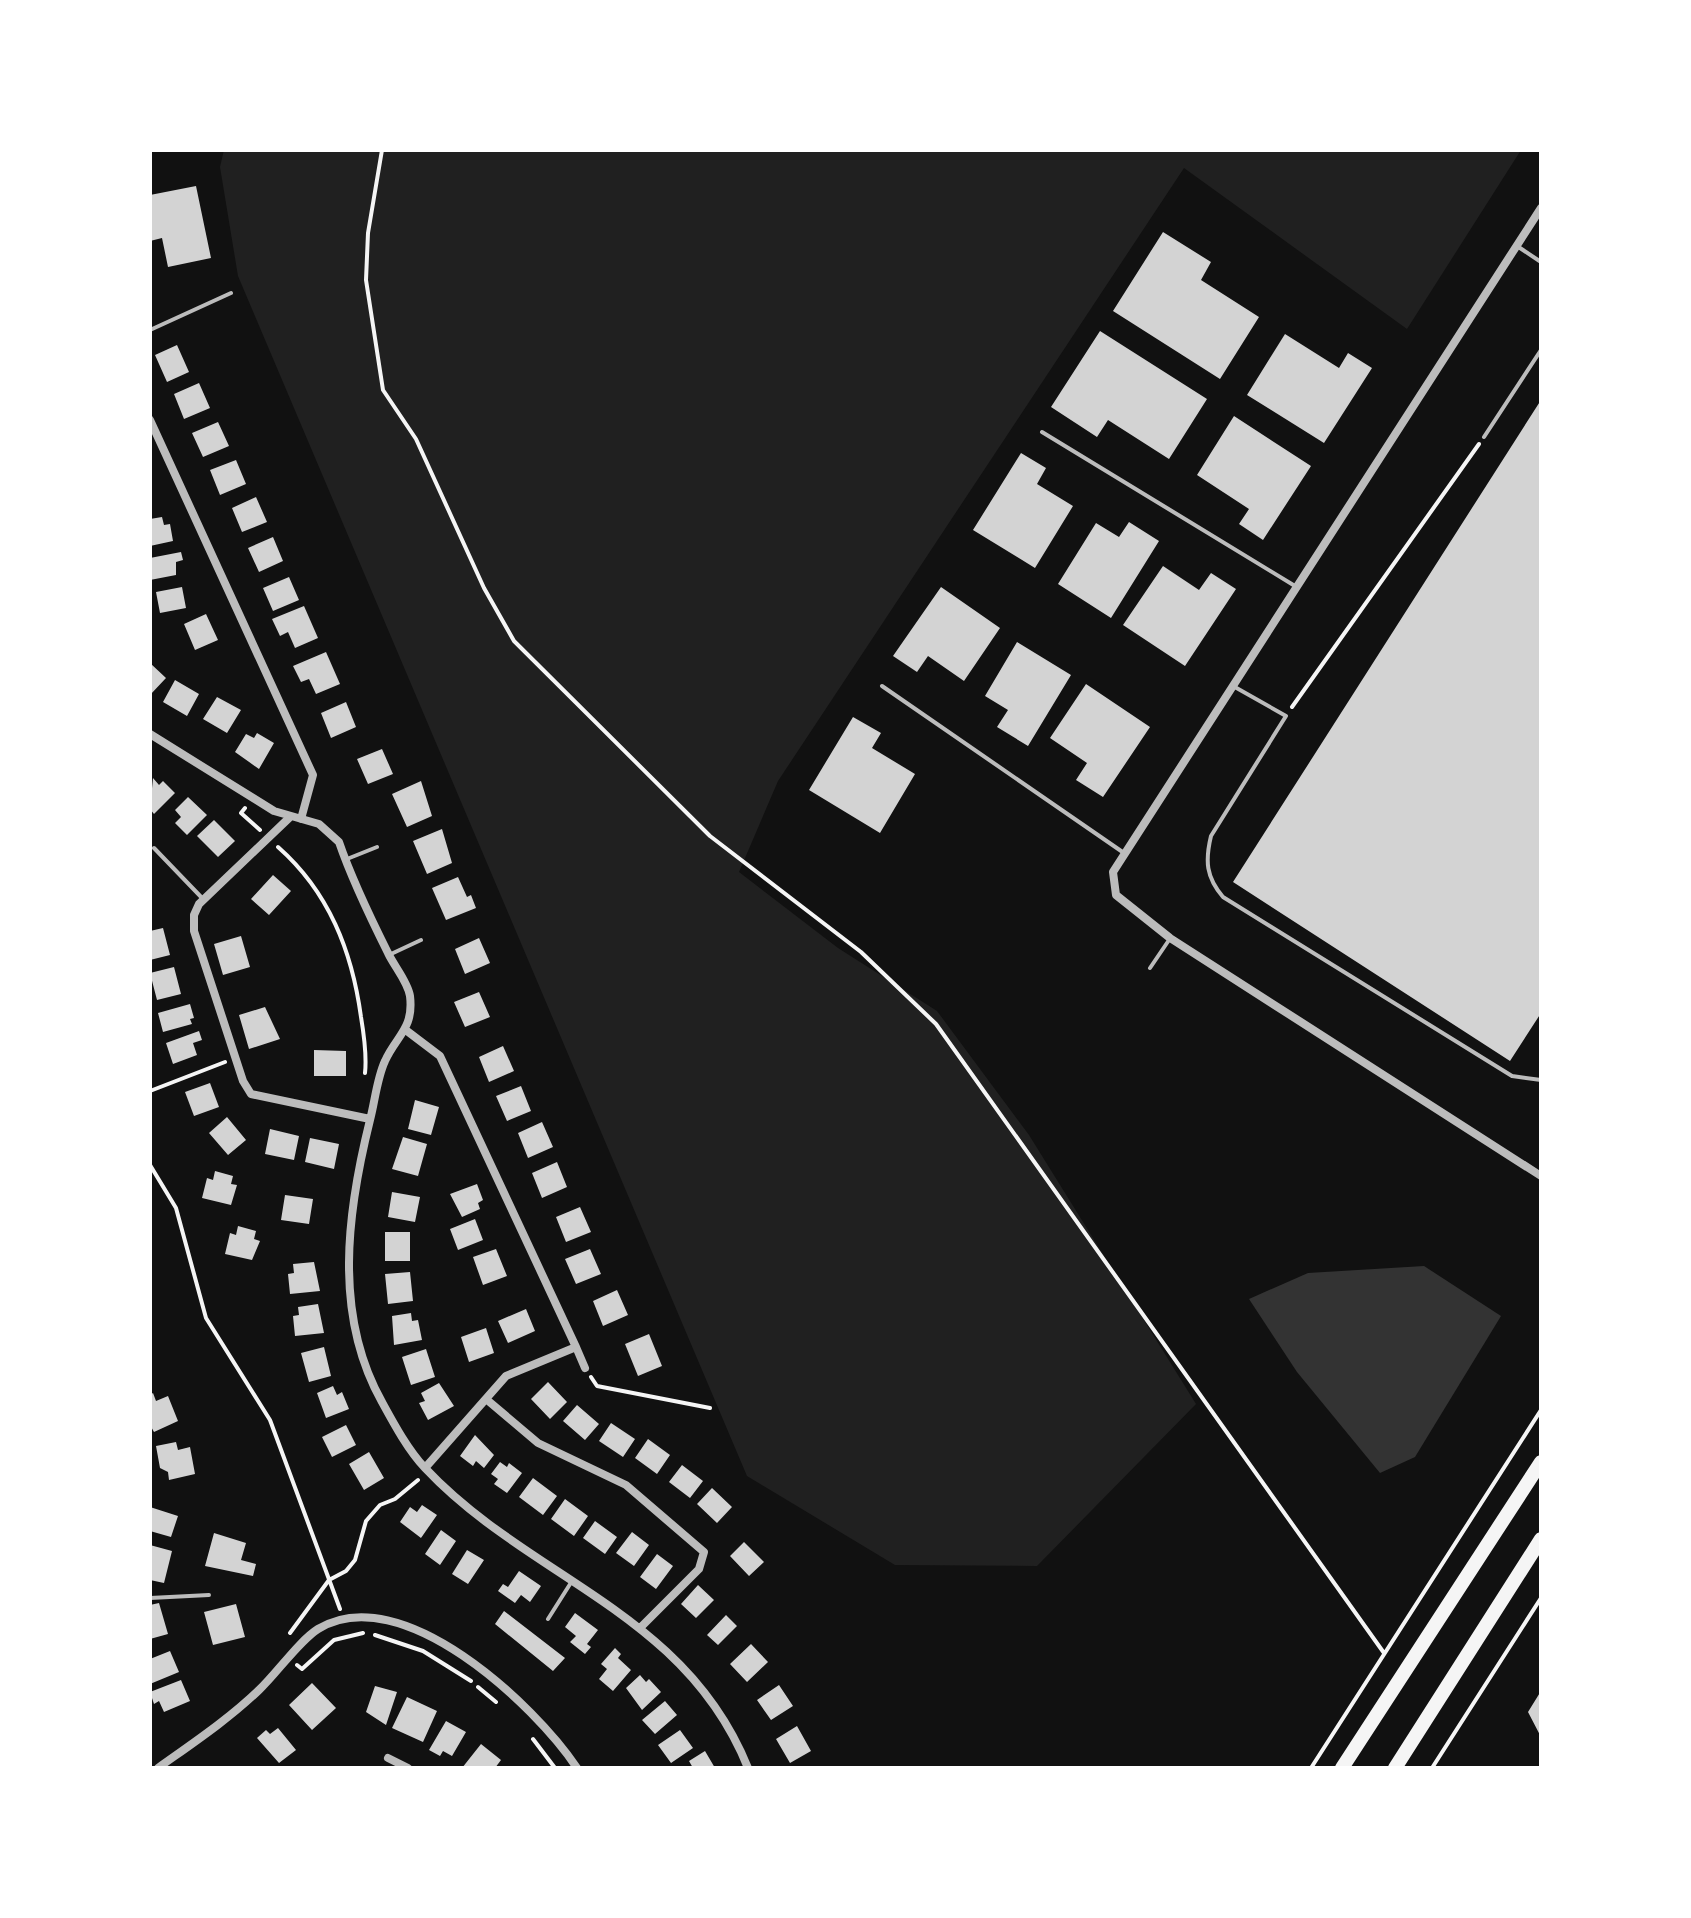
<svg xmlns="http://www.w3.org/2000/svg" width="1691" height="1918" viewBox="0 0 1691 1918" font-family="'DejaVu Sans',sans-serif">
  <rect width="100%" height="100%" fill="#111"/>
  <path fill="#202020" d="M 224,150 L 1521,150 L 1407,329 L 1184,168 L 778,781 L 739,872 L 838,948 L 937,1011 L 1029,1135 L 1196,1404 L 1037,1566 L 895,1565 L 747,1476 L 238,276 L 220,167 Z"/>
  <path fill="#333" d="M 1424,1266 L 1501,1316 L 1415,1457 L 1380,1473 L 1297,1372 L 1249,1299 L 1308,1273 Z"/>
  <path fill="#d3d3d3" d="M 196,186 L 211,258 L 168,267 L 162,238 L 150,241 L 150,195 Z
    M 1163,232 L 1211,262 L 1201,280 L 1259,317 L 1220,379 L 1113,311 Z
    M 1100,331 L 1207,399 L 1169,459 L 1108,420 L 1097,437 L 1051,407 Z
    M 1285,334 L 1339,368 L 1348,353 L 1372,368 L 1324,443 L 1247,395 Z
    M 177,345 L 189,372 L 167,382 L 155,355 Z
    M 199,383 L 210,408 L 184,419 L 174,394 Z
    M 1541,400 L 1541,1013 L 1510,1061 L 1233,882 Z
    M 1234,416 L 1311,466 L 1263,540 L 1239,524 L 1249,509 L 1197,475 Z
    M 218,422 L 229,446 L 203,457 L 192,433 Z
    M 1021,453 L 1046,468 L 1037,484 L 1073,506 L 1035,568 L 973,530 Z
    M 236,460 L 246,484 L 220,495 L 210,470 Z
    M 256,497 L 267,522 L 242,532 L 232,508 Z
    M 162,517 L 164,525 L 170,524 L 173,541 L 150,546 L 150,519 Z
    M 1129,522 L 1159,541 L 1111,618 L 1058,584 L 1096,523 L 1119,537 Z
    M 273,537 L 283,561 L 259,572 L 248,548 Z
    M 181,552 L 183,560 L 176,562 L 176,575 L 150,580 L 150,558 Z
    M 1163,566 L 1199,590 L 1211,573 L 1236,589 L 1185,666 L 1123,625 Z
    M 289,577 L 299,600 L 273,611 L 263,588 Z
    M 182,587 L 186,608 L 160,613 L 156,592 Z
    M 941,587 L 1000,628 L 964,681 L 928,656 L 917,672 L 893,656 Z
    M 304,606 L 318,638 L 295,648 L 288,632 L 280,636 L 272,619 Z
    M 206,614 L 218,640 L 195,650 L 184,624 Z
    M 1017,642 L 1071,675 L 1028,746 L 997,727 L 1008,710 L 985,696 Z
    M 326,652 L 340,684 L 316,694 L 309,679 L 301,682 L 293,666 Z
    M 150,663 L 166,678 L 150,695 Z
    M 175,680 L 199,694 L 187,716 L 163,702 Z
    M 1086,684 L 1150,727 L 1103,797 L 1076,780 L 1087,763 L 1050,738 Z
    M 217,697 L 241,710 L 227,733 L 203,719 Z
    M 346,702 L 356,727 L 331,738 L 321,713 Z
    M 853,717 L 881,733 L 872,748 L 915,774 L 880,833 L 809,790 Z
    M 257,733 L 274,743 L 259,769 L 235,752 L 246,734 L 254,738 Z
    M 382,749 L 393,774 L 368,784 L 357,759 Z
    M 153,778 L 159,785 L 163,781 L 175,793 L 154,814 L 150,809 Z
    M 421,781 L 432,816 L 407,827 L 392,794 Z
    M 188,797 L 207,815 L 187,835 L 175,823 L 181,817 L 175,810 Z
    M 214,820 L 235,841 L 218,857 L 197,836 Z
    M 442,829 L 452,863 L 427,874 L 413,841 Z
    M 273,875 L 291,891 L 269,915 L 251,899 Z
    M 458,877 L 467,897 L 471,895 L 476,908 L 446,920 L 432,888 Z
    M 163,928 L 170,955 L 150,960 L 150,931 Z
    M 241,936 L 250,967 L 223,975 L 214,944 Z
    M 479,938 L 490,963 L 465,974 L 455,949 Z
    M 174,967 L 181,994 L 157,1000 L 150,973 Z
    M 479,992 L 490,1017 L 465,1027 L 454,1002 Z
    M 190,1004 L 194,1018 L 190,1019 L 192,1024 L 163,1032 L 158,1013 Z
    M 265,1007 L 280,1039 L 249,1049 L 239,1015 Z
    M 199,1031 L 202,1040 L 193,1043 L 197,1055 L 173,1064 L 166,1043 Z
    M 503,1046 L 514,1071 L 489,1082 L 479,1057 Z
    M 314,1050 L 346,1051 L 346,1076 L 314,1076 Z
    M 210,1083 L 219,1107 L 194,1116 L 185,1092 Z
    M 521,1086 L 531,1111 L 507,1121 L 496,1096 Z
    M 415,1100 L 439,1107 L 431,1135 L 408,1129 Z
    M 227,1117 L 246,1140 L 228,1155 L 209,1133 Z
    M 542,1122 L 553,1147 L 528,1158 L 518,1133 Z
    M 270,1129 L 299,1136 L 294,1160 L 265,1154 Z
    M 403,1137 L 427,1144 L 418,1176 L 392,1169 Z
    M 310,1138 L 339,1144 L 334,1169 L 305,1162 Z
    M 557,1162 L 567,1187 L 542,1198 L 532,1173 Z
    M 215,1171 L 233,1176 L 231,1184 L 237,1185 L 231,1205 L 202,1198 L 207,1178 L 213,1180 Z
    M 477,1184 L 483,1200 L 478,1203 L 480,1209 L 462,1217 L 450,1194 Z
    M 392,1192 L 420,1197 L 415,1222 L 388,1217 Z
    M 285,1195 L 313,1199 L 309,1224 L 281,1220 Z
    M 580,1207 L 591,1232 L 566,1242 L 556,1217 Z
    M 475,1219 L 483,1240 L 458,1250 L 450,1229 Z
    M 238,1226 L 256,1231 L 254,1239 L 260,1241 L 252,1260 L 225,1254 L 230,1233 L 236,1235 Z
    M 385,1232 L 410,1232 L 410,1261 L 385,1261 Z
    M 496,1249 L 507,1276 L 483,1285 L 473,1257 Z
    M 590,1249 L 601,1274 L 576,1284 L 565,1259 Z
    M 314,1262 L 320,1291 L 290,1294 L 288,1274 L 294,1273 L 293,1264 Z
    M 410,1272 L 413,1301 L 388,1304 L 385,1274 Z
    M 617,1290 L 628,1315 L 603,1326 L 593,1301 Z
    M 318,1304 L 324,1333 L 295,1336 L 293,1316 L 299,1315 L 298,1307 Z
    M 526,1309 L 535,1331 L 508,1343 L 498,1321 Z
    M 411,1313 L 412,1321 L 418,1320 L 422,1340 L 394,1345 L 392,1316 Z
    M 486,1328 L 494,1353 L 469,1362 L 461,1337 Z
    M 649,1334 L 662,1366 L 638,1376 L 625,1344 Z
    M 324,1347 L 331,1376 L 309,1382 L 301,1353 Z
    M 426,1349 L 435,1377 L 411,1385 L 402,1357 Z
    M 548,1382 L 567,1402 L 550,1419 L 531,1399 Z
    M 439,1383 L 454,1406 L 428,1420 L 419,1403 L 425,1401 L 421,1393 Z
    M 333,1386 L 337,1395 L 342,1392 L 349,1409 L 326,1418 L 317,1393 Z
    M 153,1393 L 156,1401 L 168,1396 L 178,1421 L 154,1432 L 150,1425 L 150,1395 Z
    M 577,1405 L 599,1424 L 585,1440 L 563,1421 Z
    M 611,1423 L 635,1439 L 623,1457 L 599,1441 Z
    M 346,1425 L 356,1445 L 332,1457 L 322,1437 Z
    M 475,1435 L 494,1455 L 484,1468 L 476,1461 L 473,1466 L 460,1456 Z
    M 648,1439 L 670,1455 L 657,1474 L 635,1458 Z
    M 176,1442 L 178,1450 L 190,1447 L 195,1474 L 169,1480 L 168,1472 L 160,1468 L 156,1446 Z
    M 369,1452 L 384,1478 L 364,1490 L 349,1464 Z
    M 500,1462 L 507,1467 L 509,1463 L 522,1473 L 507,1493 L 494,1484 L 498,1479 L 491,1474 Z
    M 682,1465 L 703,1481 L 690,1498 L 669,1482 Z
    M 533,1478 L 557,1496 L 543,1515 L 519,1497 Z
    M 712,1488 L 732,1507 L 717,1523 L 697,1504 Z
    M 565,1499 L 588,1516 L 574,1536 L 551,1519 Z
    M 422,1505 L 437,1515 L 421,1538 L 400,1522 L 410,1507 L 417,1512 Z
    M 150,1507 L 178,1516 L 171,1537 L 150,1531 Z
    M 595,1521 L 617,1537 L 605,1554 L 583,1538 Z
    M 441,1530 L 456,1541 L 440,1565 L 425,1554 Z
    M 632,1532 L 649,1545 L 634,1566 L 616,1553 Z
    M 214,1533 L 246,1543 L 241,1560 L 256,1564 L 253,1576 L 205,1566 Z
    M 744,1542 L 764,1562 L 749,1576 L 730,1556 Z
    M 150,1545 L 172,1551 L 164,1583 L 150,1580 Z
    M 467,1550 L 484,1560 L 468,1584 L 452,1574 Z
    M 657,1554 L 673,1566 L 656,1589 L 640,1577 Z
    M 519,1571 L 541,1586 L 530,1602 L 521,1595 L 515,1603 L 498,1591 L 503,1584 L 508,1587 Z
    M 698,1585 L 714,1600 L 696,1618 L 681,1604 Z
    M 159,1603 L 168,1634 L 150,1639 L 150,1605 Z
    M 236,1604 L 245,1637 L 213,1645 L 204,1612 Z
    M 504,1611 L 565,1658 L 553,1671 L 495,1624 Z
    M 575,1613 L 598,1630 L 587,1644 L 591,1647 L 585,1654 L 570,1642 L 576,1636 L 565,1627 Z
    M 726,1615 L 737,1626 L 718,1645 L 707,1635 Z
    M 751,1644 L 768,1662 L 747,1682 L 730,1664 Z
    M 615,1648 L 621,1654 L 618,1658 L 631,1670 L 613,1691 L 599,1679 L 607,1669 L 601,1664 Z
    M 170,1651 L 179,1672 L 150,1684 L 150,1659 Z
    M 640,1675 L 646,1682 L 649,1679 L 661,1692 L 642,1710 L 626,1688 Z
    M 181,1680 L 190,1701 L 164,1712 L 159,1701 L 154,1704 L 150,1692 Z
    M 312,1683 L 336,1708 L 312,1730 L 289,1705 Z
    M 779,1685 L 793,1706 L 771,1720 L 757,1700 Z
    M 375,1686 L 397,1692 L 386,1725 L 366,1712 Z
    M 1541,1691 L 1541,1737 L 1528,1712 Z
    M 407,1697 L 437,1711 L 423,1742 L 392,1728 Z
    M 665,1701 L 677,1715 L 655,1734 L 642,1720 Z
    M 446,1721 L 466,1732 L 452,1756 L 443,1751 L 440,1756 L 429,1750 Z
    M 797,1726 L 811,1751 L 790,1763 L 776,1739 Z
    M 278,1728 L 296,1750 L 279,1763 L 257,1738 L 266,1730 L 270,1734 Z
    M 680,1730 L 693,1748 L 671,1763 L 658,1745 Z
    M 481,1744 L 501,1760 L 495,1768 L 462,1768 Z
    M 705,1751 L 715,1768 L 693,1768 L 689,1761 Z"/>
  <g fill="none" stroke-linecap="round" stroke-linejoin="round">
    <path stroke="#f5f5f5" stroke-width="4" d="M 382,150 L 368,233 L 366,280 L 383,390 L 416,439 L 484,588 L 514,641 L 710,836 L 861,952 L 936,1024 L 1384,1653
      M 1292,707 L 1479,444
      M 245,808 L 241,813 L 260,830
      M 278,847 C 329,892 352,951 361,1017 C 364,1035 367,1055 365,1073
      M 150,1091 L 225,1062
      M 150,1165 L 176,1208 L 206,1318 L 270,1420 L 340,1609
      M 591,1377 L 597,1386 L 710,1408
      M 290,1633 L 329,1580 L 346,1571 L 355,1560 L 366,1521 L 380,1505 L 395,1499 L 418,1480
      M 375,1635 L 423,1651 L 471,1681
      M 297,1665 L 302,1669 L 334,1640 L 363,1633
      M 478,1687 L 496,1702
      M 533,1739 L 555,1768
      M 1311,1768 L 1541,1410
      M 1432,1768 L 1541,1598"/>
    <path stroke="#bcbcbc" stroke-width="4" d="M 1517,246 L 1541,262
      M 150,330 L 231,293
      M 1042,432 L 1295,586
      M 1484,437 L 1541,350
      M 882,686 L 1124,853
      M 1233,686 L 1286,716 L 1211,836 C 1205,861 1206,877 1223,897 L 1512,1076 L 1541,1080
      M 154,848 L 204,900
      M 347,859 L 377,847
      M 391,954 L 421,940
      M 1150,968 L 1169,940
      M 150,1598 L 209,1595
      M 548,1619 L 572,1581"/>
    <path stroke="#bcbcbc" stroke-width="8" d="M 1541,208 L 1113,872 L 1116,895 L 1170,938 L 1541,1176
      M 150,420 L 313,775 L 301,819
      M 150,734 L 274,811 L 319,824 L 339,842 C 352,880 370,917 388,953 C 394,966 408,982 410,996 C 414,1029 396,1036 385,1061 C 377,1078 375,1101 370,1120 C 347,1212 333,1315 382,1402 C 394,1424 408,1450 425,1468 C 529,1579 685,1611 748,1768
      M 289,818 L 199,904 L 194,915 L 194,931 L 243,1081 L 251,1094 L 370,1119
      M 407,1031 L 440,1056 L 576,1347 L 506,1376 L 425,1468
      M 576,1347 L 585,1368
      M 486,1399 L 538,1443 L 626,1485 L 704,1552 L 699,1569 L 640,1628
      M 388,1758 L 408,1768
      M 158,1768 C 193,1743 229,1719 259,1690 C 277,1673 299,1641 318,1629 C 401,1578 535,1705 577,1768"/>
    <path stroke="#f5f5f5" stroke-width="14" d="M 1342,1768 L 1541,1462
      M 1395,1768 L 1541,1539"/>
  </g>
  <rect width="1691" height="1918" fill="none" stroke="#ffffff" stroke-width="304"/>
</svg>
